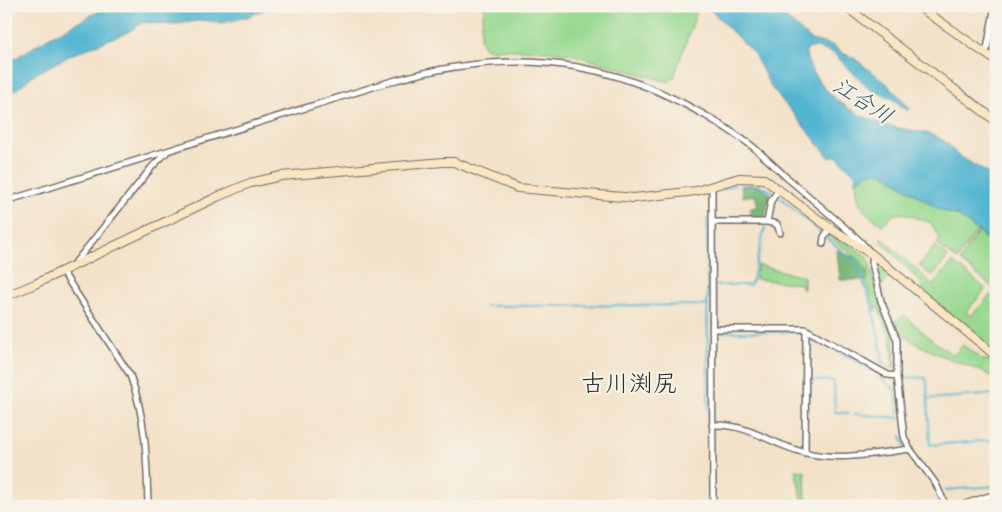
<svg xmlns="http://www.w3.org/2000/svg" width="1002" height="512" viewBox="0 0 1002 512" font-family="Caveat,'Klee One',sans-serif">
  <rect width="100%" height="100%" fill="#f7f3e8"/>
  <filter id="ink" filterUnits="userSpaceOnUse"><feTurbulence type="fractalNoise" baseFrequency=".02" numOctaves="2"/><feDisplacementMap in="SourceGraphic" scale="10" xChannelSelector="R" yChannelSelector="G"/><feConvolveMatrix kernelMatrix="1 2 1 2 8 2 1 2 1" color-interpolation-filters="sRGB"/></filter>
  <filter id="wash" filterUnits="userSpaceOnUse"><feTurbulence type="fractalNoise" baseFrequency=".0096" numOctaves="4" result="noise"/><feDisplacementMap in="SourceGraphic" scale="20" xChannelSelector="R" yChannelSelector="G"/><feGaussianBlur stdDeviation="1.12" result="paint"/><feColorMatrix in="noise" values="0 0 0 0 0 0 0 0 0 0 0 0 0 0 0 0 0 1.4 0 .05"/><feComposite in="paint" operator="in"/></filter>
  <g filter="url(#wash)">
    <rect width="100%" height="100%" fill="#f3e2c9"/>
    <path fill="#98d990" stroke="#62825e" d="M 484,6 L 690,6 L 697,11 L 674,77 L 668,82 L 570,54 L 551,51 L 486,49 L 480,40 Z
      M 876,171 L 883,173 L 938,209 L 958,216 L 977,230 L 957,260 L 937,244 L 940,239 L 931,223 L 902,213 L 894,214 L 882,225 C 872,217 860,211 858,197 C 857,191 857,187 855,181 L 858,181 L 866,174 Z
      M 829,231 L 868,257 L 879,301 L 894,336 L 895,368 L 892,367 C 896,343 887,328 877,306 L 876,312 L 865,280 L 868,271 L 859,260 L 827,235 Z
      M 978,231 L 996,251 L 996,290 L 960,261 Z
      M 881,237 L 933,285 L 953,262 L 986,289 L 966,312 L 971,316 L 991,294 L 996,298 L 996,353 L 923,291 L 921,283 L 881,241 Z
      M 935,246 L 948,257 L 934,274 L 930,275 L 919,265 Z
      M 758,265 L 804,277 L 804,289 L 802,289 L 802,284 L 755,279 Z
      M 880,267 L 891,276 L 881,286 L 876,270 Z
      M 904,315 L 932,340 L 953,355 L 963,345 L 983,360 L 994,360 L 996,362 L 996,379 C 969,362 909,351 894,323 Z
      M 795,470 L 805,471 L 806,499 L 802,499 Z"/>
    <path fill="#7ab97a" stroke="#527252" d="M 752,185 L 764,189 L 770,194 L 765,217 L 751,219 L 750,209 L 758,206 L 755,195 L 743,197 L 741,187 Z
      M 837,250 C 853,257 869,261 867,280 L 840,280 Z"/>
    <path fill="#52b6d1" stroke="#3e707e" d="M 109,6 L 285,6 L 266,9 L 247,17 L 222,23 L 203,20 L 171,25 L 143,22 L 128,32 L 71,55 L 33,75 L 6,99 L 6,64 L 50,37 Z
      M 707,6 L 770,8 L 772,6 L 811,40 L 832,45 L 844,54 L 854,58 L 886,83 L 910,108 L 907,110 L 893,99 L 871,90 L 833,53 L 814,47 L 806,50 C 805,60 813,73 819,81 C 834,102 860,117 884,125 C 909,132 942,129 956,154 L 996,178 L 996,251 L 980,232 L 958,216 L 938,209 L 883,173 C 872,170 866,173 858,181 L 855,181 L 857,176 L 836,156 L 830,158 L 771,87 L 754,54 Z"/>
    <g fill="none" stroke-linecap="round" stroke-linejoin="round">
      <path stroke="#52b6d1" stroke-width="2" d="M 740,185 C 754,183 764,186 776,194 L 857,264 L 872,306 L 882,354 L 881,361 L 891,369
        M 720,190 L 734,185
        M 707,219 L 708,409
        M 715,285 L 749,285 L 752,282 L 765,227
        M 484,306 L 708,305
        M 715,332 L 797,332 L 804,334
        M 807,334 L 818,339
        M 835,349 L 875,371
        M 880,377 L 895,390 L 899,413
        M 902,377 L 925,378 L 927,382 L 930,445 L 996,440
        M 807,380 L 834,381 L 835,412 L 849,413
        M 928,399 L 996,394
        M 854,414 L 900,418
        M 901,436 L 905,447
        M 932,483 L 936,489
        M 945,490 L 996,486
        M 938,495 L 943,506"/>
    </g>
  </g>
  <g filter="url(#ink)">
    <g fill="none" stroke-linecap="round" stroke-linejoin="round">
      <defs>
        <path id="street" d="M 986,54 L 995,6
          M 712,186 L 713,506
          M 6,201 L 389,82 C 524,42 633,61 748,143 C 761,153 773,165 785,176 C 810,197 835,219 859,240 L 873,255 L 872,263 L 881,301 L 897,340 L 897,376 L 904,437 L 910,449 L 936,484 L 946,506
          M 712,222 L 767,222 L 771,201 L 779,189
          M 767,222 L 777,224 L 780,233
          M 823,244 L 824,237 L 830,228
          M 74,264 L 152,167 L 166,153
          M 62,271 L 130,375 C 146,418 147,460 148,506
          M 712,329 L 805,329 L 888,375 L 897,376
          M 712,425 C 750,423 772,446 807,453 C 840,461 877,453 910,449
          M 805,453 L 806,330
          M 959,506 L 996,494"/>
        <path id="secondary" d="M 845,6 L 996,121
          M 918,6 L 996,61
          M 6,296 L 35,284 L 217,197 L 250,183 L 281,176 L 443,162 L 454,162 L 518,188 L 634,198 L 696,191 L 739,178 L 764,179 L 830,228 L 873,255 L 996,356"/>
      </defs>
      <use href="#street" stroke="#716b62" stroke-width="8"/>
      <use href="#secondary" stroke="#716b62" stroke-width="10"/>
      <use href="#street" stroke="#fff" stroke-width="5"/>
      <use href="#secondary" stroke="#fbe6c4" stroke-width="8"/>
    </g>
  </g>
  <g text-anchor="middle" dominant-baseline="central" stroke-width="4.5" stroke-linejoin="round" paint-order="stroke">
    <g font-size="22" font-style="italic" fill="#395c65" stroke="#f7f3e8">
      <text transform="translate(863 101) rotate(33)">江合川</text>
    </g>
    <g font-size="24" fill="#2b2b2b" stroke="#f7f3e8">
      <text x="629" y="383">古川渕尻</text>
    </g>
  </g>
  <rect width="1002" height="512" fill="none" stroke="#f7f3e8" stroke-width="25"/>
</svg>
